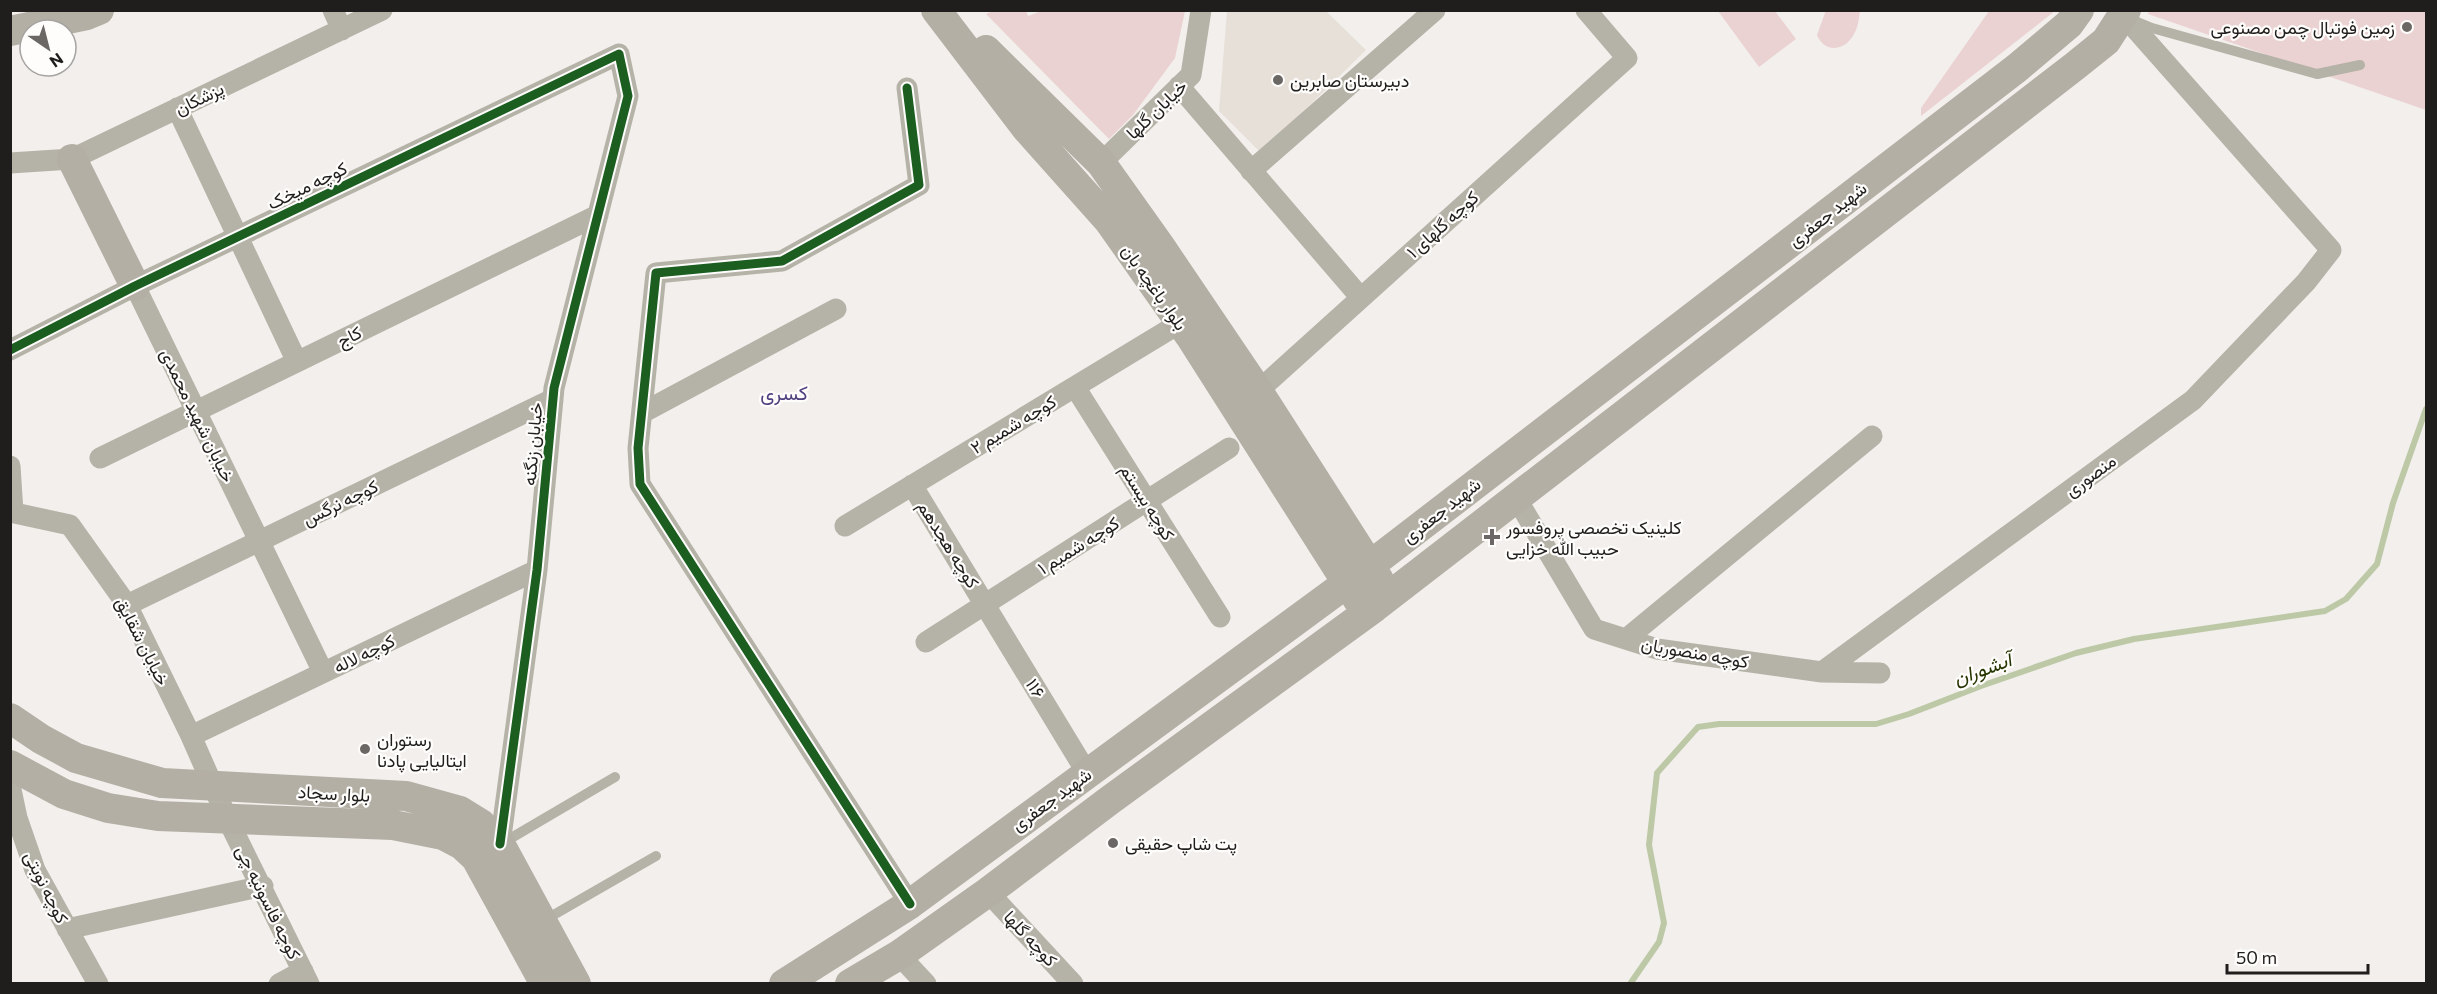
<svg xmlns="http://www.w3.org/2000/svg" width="2437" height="994" viewBox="0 0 2437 994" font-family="Commissioner,Vazirmatn,sans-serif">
  <rect width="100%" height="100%" fill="#f2efec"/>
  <path fill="#e7e0d8" d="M 1227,11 L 1326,11 L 1366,50 L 1261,153 L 1219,111 Z"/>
  <path fill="#ebd2d2" d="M 995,10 L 1026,11 L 1028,16 L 1044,10 L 1185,11 L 1175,58 L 1133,115 L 1109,139 L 986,14 Z
    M 1826,10 L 1860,11 C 1859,18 1858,28 1854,34 C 1845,51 1825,54 1817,35 Z
    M 2149,10 L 2426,11 L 2426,110 L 2148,14 Z
    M 1718,11 L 1775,11 L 1796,39 L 1759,67 Z
    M 1989,11 L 2055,11 L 1921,116 L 1921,108 Z"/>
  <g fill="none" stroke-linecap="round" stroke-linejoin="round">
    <path stroke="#bdc9a6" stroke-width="6" d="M 1630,984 L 1659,942 L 1664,923 L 1649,845 L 1657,773 L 1698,727 L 1719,724 L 1876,724 L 1909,714 L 1981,686 L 2076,653 L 2134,639 L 2325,611 L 2346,599 L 2377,564 L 2393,503 L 2426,409"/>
    <path stroke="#b5b2a7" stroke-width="10" d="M 2135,21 L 2152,28 L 2317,74 L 2360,65
      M 501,844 L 615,777
      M 543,921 L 656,856"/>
    <path stroke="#b5b2a7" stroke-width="21" d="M 333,10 L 342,30
      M 1179,86 L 1361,298
      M 907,88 L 919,185 L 782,261 L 656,273 L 638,448 L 640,484 L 910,904
      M 177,108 L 297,362
      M 10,163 L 72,159 L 382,10
      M 1101,163 L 1191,75 L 1201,10
      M 1251,171 L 1435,10
      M 135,286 L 323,672
      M 10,350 L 135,286 L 619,54 L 628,96 L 554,388 L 537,570 L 500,844
      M 1075,387 L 1220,617
      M 1258,391 L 1627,58 L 1586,10
      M 642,413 L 836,309
      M 100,458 L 598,215
      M 10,466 L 13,512
      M 912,485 L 1087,773
      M 1515,496 L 1594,629 L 1657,649 L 1822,672 L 1880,673
      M 10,512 L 70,525 L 127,605 L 191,736 L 228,820 L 309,984
      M 845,526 L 1180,323
      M 127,605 L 553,399
      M 1626,639 L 1872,436
      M 926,642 L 1229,448
      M 1822,672 L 2193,400 L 2306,282 L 2331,250 L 2124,16
      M 191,736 L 537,570
      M 10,785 L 17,818 L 35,870 L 98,984
      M 988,892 L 1073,984
      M 67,929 L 263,886
      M 899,955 L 926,984
      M 279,984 L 303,971"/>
    <path stroke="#b3afa5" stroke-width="30" d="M 936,10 L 1026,128 L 1109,221 L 1190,336 L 1358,600
      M 10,31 L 87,15 L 99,10
      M 986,50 L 1101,163 L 1160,246 L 1258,391 L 1379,580
      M 72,159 L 135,286
      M 10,718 L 41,739 L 76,758 L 162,783 L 406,796 L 460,811 L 481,824 L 500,844 L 576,984
      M 10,765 L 64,794 L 108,808 L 158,816 L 393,825 L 443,835 L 462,845 L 476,858 L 545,984
      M 784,984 L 910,904 L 1347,583 L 2017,68 L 2069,24 L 2079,10
      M 850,984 L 899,955 L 988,892 L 1110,800 L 1375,607 L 2075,66 L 2106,41 L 2126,10"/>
    <defs>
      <path id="cycleway" d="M 907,88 L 919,185 L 782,261 L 656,273 L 638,448 L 640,484 L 910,904
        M 10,350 L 135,286 L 619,54 L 628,96 L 554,388 L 537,570 L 500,844"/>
    </defs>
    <use href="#cycleway" stroke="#fefdfc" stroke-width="13"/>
    <use href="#cycleway" stroke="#1b5e20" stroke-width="9"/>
  </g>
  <g fill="#6a6765" stroke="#fefdfc" stroke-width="2">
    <circle cx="2407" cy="27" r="6"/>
    <circle cx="1278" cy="80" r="6"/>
    <path d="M1489 528h6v6h6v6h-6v6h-6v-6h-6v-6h6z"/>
    <circle cx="365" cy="749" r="6"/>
    <circle cx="1113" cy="843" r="6"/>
  </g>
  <g text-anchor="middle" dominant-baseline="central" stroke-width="4.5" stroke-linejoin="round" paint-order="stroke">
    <g font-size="18" fill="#201e1c" stroke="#fefdfc" text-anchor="start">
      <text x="2395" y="27" text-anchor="end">زمین فوتبال چمن مصنوعی</text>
      <text x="1290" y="80">دبیرستان صابرین</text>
      <text x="1506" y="527">کلینیک تخصصی پروفسور<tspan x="1506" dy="21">حبیب الله خزایی</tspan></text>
      <text x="377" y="739">رستوران<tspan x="377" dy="21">ایتالیایی پادنا</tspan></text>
      <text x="1125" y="843">پت شاپ حقیقی</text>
    </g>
    <g font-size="18" fill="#201e1c" stroke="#fefdfc">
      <text transform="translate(199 98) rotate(-26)">پزشکان</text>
      <text transform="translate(1156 109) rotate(-44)">خیابان گلها</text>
      <text transform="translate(307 185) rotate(-26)">کوچه میخک</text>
      <text transform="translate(1827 214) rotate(-38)">شهید جعفری</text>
      <text transform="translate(1442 224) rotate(-42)">کوچه گلهای ۱</text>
      <text transform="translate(1155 287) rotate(55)">بلوار باغچه بان</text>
      <text transform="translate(349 336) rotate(-26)">کاج</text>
      <text transform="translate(198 415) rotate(64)">خیابان شهید محمدی</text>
      <text transform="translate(1013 424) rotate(-31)">کوچه شمیم ۲</text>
      <text transform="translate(532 444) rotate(-85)">خیابان زنگنه</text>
      <text transform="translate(2090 475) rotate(-36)">منصوری</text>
      <text transform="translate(340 502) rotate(-26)">کوچه نرگس</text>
      <text transform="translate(1148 502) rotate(58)">کوچه بیستم</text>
      <text transform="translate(1441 510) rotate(-38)">شهید جعفری</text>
      <text transform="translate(949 544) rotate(58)">کوچه هجدهم</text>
      <text transform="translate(1078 545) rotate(-32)">کوچه شمیم ۱</text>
      <text transform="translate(143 641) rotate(63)">خیابان شقایق</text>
      <text transform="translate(1695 652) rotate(10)">کوچه منصوریان</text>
      <text transform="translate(364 653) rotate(-26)">کوچه لاله</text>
      <text transform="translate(1036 688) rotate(59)">۱۱۶</text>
      <text transform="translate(334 793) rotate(3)">بلوار سجاد</text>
      <text transform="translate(1051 799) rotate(-36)">شهید جعفری</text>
      <text transform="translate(47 887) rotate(64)">کوچه نوبتی</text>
      <text transform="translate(269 902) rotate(64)">کوچه فاسونیه چی</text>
      <text transform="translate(1031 938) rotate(47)">کوچه گلها</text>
    </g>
    <g font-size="20" fill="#4f417f" stroke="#fefdfc">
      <text x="784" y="392">کسری</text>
    </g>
    <g font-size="20" font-style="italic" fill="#263500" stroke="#fefdfc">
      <text transform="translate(1982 668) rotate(-20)">آبشوران</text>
    </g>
  </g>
  <rect width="2437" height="994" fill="none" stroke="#201e1c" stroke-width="24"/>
  <g transform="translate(48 48) rotate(145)"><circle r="28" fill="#fefdfc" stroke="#a5a4a2" stroke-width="1.5"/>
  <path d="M0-4.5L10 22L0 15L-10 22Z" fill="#6a6765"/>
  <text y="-9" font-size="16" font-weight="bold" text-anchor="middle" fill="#201e1c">N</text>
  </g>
  <path d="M2227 964v9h141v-9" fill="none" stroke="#201e1c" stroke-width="3"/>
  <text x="2236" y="964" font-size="18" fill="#201e1c" stroke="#fefdfc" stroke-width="4.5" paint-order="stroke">50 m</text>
</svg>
